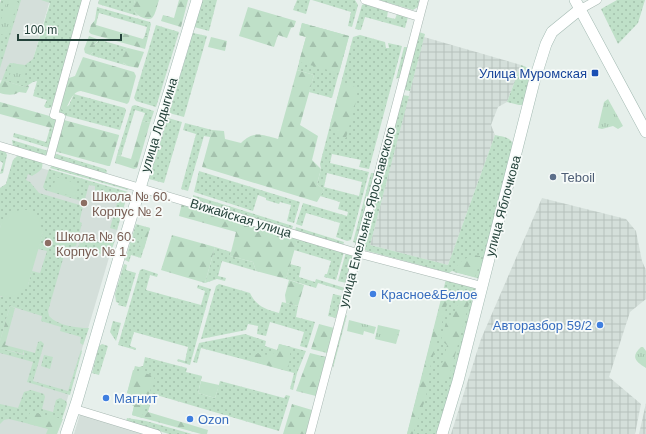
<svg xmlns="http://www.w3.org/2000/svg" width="646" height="434" viewBox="0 0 646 434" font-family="Helvetica,sans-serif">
  <defs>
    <pattern id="industrial-grid" width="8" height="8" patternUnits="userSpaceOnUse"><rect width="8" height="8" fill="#d4dfda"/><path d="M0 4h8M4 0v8" fill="none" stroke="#b6c1bc"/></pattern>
    <pattern id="grass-dots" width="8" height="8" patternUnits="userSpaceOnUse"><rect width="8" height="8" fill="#bfe0c8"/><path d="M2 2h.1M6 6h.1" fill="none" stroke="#a4c1ad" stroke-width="1.8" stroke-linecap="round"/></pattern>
    <pattern id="forest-firs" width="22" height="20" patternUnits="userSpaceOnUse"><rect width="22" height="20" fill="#bfe0c8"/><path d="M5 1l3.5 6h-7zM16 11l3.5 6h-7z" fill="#a4c1ad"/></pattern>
    <pattern id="park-tufts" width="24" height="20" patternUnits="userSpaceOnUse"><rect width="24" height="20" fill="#bfe0c8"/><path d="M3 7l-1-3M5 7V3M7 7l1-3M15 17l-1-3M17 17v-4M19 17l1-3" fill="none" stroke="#a4c1ad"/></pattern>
  </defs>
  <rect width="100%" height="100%" fill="#e6efeb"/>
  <path fill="#d4dfda" d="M 5,0 L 50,0 L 25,87 L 0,80 L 0,18 Z
    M 13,160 L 128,193 L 57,434 L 0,434 L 0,188 L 6,184 Z
    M 80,414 L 145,434 L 74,434 Z"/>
  <path fill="url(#industrial-grid)" d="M 424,37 L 521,65 L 507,102 L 498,107 L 491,125 L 495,135 L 448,265 L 370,245 Z
    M 542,198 L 626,219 L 636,231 L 642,261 L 646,270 L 646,299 L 630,312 L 609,377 L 641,404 L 635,434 L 451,434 L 481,339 Z
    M 646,403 L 646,434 L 639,434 Z"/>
  <path fill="url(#grass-dots)" fill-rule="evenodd" d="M 1,0 L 21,0 L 0,68 L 0,3 Z
    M 41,0 L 84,0 L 52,106 L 50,108 L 46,108 L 44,106 L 47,100 L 33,96 L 37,81 L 33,82 L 25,87 L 2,80 L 7,67 L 10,63 L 25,65 L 33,59 L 50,3 Z
    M 99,0 L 135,0 C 133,7 133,11 138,16 L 98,4 Z
    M 202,0 L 217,0 L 209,31 L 194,27 Z
    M 297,0 L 310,0 L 306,14 L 293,10 Z
    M 312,0 L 355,0 L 358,5 L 352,27 L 348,26 L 351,12 Z
    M 379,0 L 419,0 L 418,7 L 413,10 Z
    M 617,0 L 645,0 L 638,23 L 618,44 L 601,9 Z
    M 364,4 L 388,11 L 387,17 L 395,19 L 397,14 L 408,17 L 405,28 L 365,17 L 361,30 L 355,29 L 362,5 Z
    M 97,7 L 150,22 L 151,24 L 148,37 L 145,35 L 147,27 L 99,13 L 97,20 L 95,20 Z
    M 302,23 L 349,36 L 332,98 L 309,92 L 314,75 L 297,70 L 306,37 L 299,35 Z
    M 156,25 L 179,32 L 156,107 L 136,101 L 134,98 Z
    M 419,32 L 425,34 L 410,91 L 404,90 Z
    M 193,33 L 207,36 L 184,117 L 169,113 Z
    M 360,35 L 385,42 L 386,48 L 389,48 L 388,43 L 402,46 L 369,169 L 359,167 L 361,160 L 332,154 L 330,163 L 369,172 L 351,240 L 347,241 L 336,237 L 340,223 L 306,213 L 302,226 L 296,224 L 303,203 L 347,216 L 348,212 L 338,209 L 340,202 L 320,196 L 324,190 L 317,184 L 321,169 L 320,164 L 353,37 ZM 327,173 L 362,182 L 359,196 L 324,187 Z
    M 97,39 L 128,48 L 123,50 L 123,63 L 128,66 L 90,55 L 93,52 L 93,45 L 98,42 Z
    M 404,47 L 408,47 L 400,77 L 396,79 Z
    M 521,65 L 534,70 L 523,105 L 519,105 L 507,102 Z
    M 74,94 L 125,108 L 126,111 L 120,130 L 63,115 L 58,110 L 60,100 L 62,110 L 69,105 Z
    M 402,95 L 409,96 L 370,245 L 448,265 L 495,135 C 504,137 511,137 514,146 L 480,279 L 452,271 L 449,273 L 364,250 L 364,245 Z
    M 135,105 L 154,111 L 150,123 L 142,121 L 145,113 L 135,110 L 121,156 L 117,155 L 132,106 Z
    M 168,118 L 182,122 L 164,183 L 149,179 Z
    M 185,123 L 212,130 L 210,137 L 204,136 L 188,191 L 181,189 L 196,134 L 183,130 Z
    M 50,128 L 55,129 L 49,148 L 13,137 L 14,133 L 46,142 Z
    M 12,140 L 48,151 L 46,155 L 43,155 L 13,146 Z
    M 0,150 L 5,151 L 7,155 L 3,173 L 0,174 L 3,163 L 0,161 Z
    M 53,153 L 105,169 L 107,171 L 106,174 L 54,159 Z
    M 18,155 L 42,162 C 44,170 38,172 32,176 L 28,174 L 26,180 L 30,182 L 39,193 L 83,206 L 80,219 L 80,222 L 82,223 L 76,246 L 70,247 L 65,252 L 48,311 L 49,316 C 58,326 77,328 89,328 L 83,345 L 80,343 L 81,337 L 60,331 L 61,327 L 41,321 L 42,316 L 10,306 L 0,341 L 0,296 L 1,297 L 28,285 L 32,271 L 40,273 L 47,251 L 38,249 L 43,233 C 36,218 31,202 12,215 C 6,219 2,221 0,228 L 0,188 L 6,184 L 13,160 Z
    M 52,165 L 129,188 L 128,190 L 50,168 Z
    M 49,169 L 128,192 L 117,230 L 110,228 L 118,199 L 95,192 L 95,186 L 89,185 L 84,202 L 45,190 L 43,187 Z
    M 199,171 L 300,202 L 294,223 L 287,221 L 291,205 L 280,202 L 279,204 L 266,200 L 266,198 L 258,195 L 253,211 L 194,192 Z
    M 371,173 L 375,173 L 356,243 L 353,242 Z
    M 193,195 L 293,226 L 292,229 L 195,200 L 193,199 Z
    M 136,224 L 150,228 L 141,258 L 131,255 L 129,262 L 125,260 Z
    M 296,227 L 344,242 L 343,245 L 295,231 Z
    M 83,232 L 87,233 L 86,238 L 99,242 L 101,236 L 115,240 L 111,252 L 104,255 L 78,248 Z
    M 298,238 L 344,252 L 336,280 L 324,277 L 325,274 L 327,274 L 331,261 L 294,250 Z
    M 215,247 L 231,252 L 230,256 L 253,262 L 256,271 L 222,261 L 218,276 L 226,278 L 225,281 L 217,279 L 205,283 Z
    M 346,252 L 353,256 L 346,283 L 338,281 Z
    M 124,264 L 127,265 L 126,270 L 136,273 L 126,307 L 118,305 L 119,303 L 116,302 L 115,294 Z
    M 290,264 L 301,267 L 299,277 L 315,282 L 316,279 L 345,288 L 344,291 L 318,283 L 316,288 L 286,279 Z
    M 143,269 L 158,274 L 157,277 L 150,275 L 146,290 L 201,305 L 205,291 L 197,288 L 198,285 L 211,289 L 190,365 L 177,361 L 178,359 L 185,361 L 188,347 L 134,332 L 130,346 L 136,348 L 136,350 L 118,345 L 140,270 Z
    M 446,279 L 474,287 L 476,289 L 439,434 L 407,434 Z
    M 219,284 L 250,293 C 256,306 265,309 279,313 L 282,302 L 298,306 L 296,317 L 315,322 L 307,348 L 300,346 L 304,332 L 270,322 L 266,336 L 257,334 L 258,326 L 248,324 L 246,330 L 201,339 L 216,286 Z
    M 333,294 L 342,296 L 336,318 L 328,316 Z
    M 347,315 L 333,368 L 332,364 L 345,316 Z
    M 113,321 L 121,323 L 116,341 L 110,332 Z
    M 245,334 L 266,341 L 265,346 L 277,350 L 279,344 L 306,351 L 297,373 L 293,390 L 290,389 L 294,373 L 201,348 L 197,363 L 193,362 L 199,343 Z
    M 41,341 L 44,344 L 33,381 L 68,391 L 81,350 L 82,351 L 70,395 L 27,382 L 33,362 L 0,353 L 0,348 L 24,355 L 24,350 L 35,353 L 38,342 Z
    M 102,344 L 108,346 L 99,375 L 92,373 L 99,346 Z
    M 44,355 L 53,357 L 50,369 L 41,366 Z
    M 145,357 L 187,368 L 186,372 L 202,376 L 198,393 L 215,398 L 220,381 L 284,398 L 286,395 L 290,396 L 279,431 L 153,394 L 148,412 L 142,418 L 132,415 L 134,406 L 130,404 L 133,395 L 127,393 L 135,366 L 139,367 L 143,366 Z
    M 31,390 L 44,394 L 45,397 L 42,409 L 53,412 L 56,400 L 60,398 L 66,401 L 67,404 L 58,431 L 9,419 L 4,420 L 0,424 L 0,404 L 18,408 L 24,392 Z
    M 127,418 L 146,421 L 192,434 L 169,434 L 126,421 Z"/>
  <path fill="url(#forest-firs)" d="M 135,0 L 159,0 C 157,5 156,14 152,18 C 148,21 137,16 135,12 C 132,8 134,4 135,0 Z
    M 179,0 L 188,0 L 181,27 L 161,21 L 163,15 L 174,18 Z
    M 248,7 L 296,21 L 294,27 L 291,28 L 287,38 L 278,35 L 274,47 L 239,36 Z
    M 95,20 L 97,20 L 96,25 L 143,39 L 145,35 L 148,37 L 145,49 L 91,34 L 89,32 L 91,25 Z
    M 302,23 L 349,36 L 339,73 L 299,62 L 306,37 L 299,35 Z
    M 89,36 L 97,39 L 98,41 L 93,45 L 95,47 L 93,52 L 90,55 L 85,53 L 84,49 Z
    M 211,37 L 227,41 L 225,51 L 208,47 Z
    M 128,48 L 144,52 L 138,68 L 128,66 L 119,60 L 123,50 Z
    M 83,57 L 134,72 L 136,76 L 129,102 L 127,104 L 124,103 L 81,91 C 71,92 70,104 64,111 L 62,110 C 58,100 63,87 69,78 L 75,76 Z
    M 297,70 L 314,75 L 300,125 L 318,136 L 312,160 L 321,169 L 317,184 L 324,190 L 317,202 L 202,167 L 212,130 L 224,131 L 225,139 L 241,143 C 254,130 261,135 278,139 Z
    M 2,80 L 25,87 L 28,85 L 29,87 L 26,93 L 19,92 C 14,96 6,95 0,93 L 0,84 Z
    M 351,83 L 356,89 L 357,98 L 346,138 L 337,137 L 330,125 L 341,84 Z
    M 0,102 L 53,117 L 57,120 L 55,129 L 0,114 Z
    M 64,120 L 119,135 L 119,136 L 110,166 L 108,166 L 54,151 Z
    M 142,121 L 150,123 L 137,168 L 134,169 L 115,163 L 117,155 L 131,159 Z
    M 182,203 L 298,238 L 286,279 L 256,271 L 253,262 L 230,256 L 236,232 L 179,216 Z
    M 145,227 L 150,228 L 144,249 L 139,248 Z
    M 172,235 L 215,247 L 205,283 L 161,270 Z
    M 474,255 L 480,256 L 480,262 L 475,277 L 454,272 C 458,261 464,259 474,255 Z
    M 289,280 L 304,285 L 298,306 L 286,303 L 285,295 Z
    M 463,292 L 469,297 L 470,300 L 451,370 L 447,378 L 439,380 L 439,367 L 444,360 L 447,345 L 441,340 L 447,319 L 452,318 Z
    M 447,295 L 448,300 L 430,368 L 426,397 L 413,434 L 407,434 L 442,297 Z
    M 10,306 L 15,308 L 5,345 L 24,350 L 23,354 L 0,348 L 0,341 Z
    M 319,324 L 334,328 L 327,353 L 311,349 Z
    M 279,344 L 291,347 L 288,371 L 251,361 L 253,354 L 271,355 L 278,350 Z
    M 310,353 L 326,357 L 316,396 L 296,391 Z
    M 133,370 L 155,376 L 142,417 L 148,412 L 208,430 L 207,434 L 201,434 L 132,415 L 134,406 L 130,404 L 133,395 L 127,393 Z
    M 292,404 L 312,410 L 306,434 L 283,434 Z
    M 31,412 L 63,419 L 57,434 L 46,434 L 48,429 L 29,424 L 27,417 Z"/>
  <path fill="url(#park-tufts)" d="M 7,0 L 18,2 L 8,36 L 0,34 L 0,23 Z
    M 13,63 L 27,67 L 23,82 L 9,78 Z
    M 608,99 L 623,126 L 618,129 L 613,126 L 602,129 L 598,128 L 604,102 Z
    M 349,320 L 376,327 L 374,334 L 364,331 L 363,335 L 347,331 Z
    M 378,325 L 400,330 L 396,344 L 375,339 Z
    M 641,347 L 643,347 L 646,351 L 646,368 C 636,362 630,357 641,347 Z"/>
  <path fill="#bfe0c8" d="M 56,177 L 79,184 L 75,197 L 52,191 Z
    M 20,210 L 27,210 L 34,214 L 39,219 L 43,233 L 28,285 C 21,295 12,299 0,296 L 0,228 C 3,217 9,213 20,210 Z
    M 201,381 L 219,385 L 215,398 L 198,393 Z"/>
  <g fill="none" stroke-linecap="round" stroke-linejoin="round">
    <defs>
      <path id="street" d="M 365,0 L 419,17
        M 579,10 L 597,0
        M 0,146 L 364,255 L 482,286
        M 49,161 L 61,117 L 54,115 L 86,0
        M 75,409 L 157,434
        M 310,434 L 424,0"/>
      <path id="secondary" d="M 575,0 L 646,132
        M 66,434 L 77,401 L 118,261 L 197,0
        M 442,434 L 458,381 L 534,82 L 546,44 L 552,32 L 579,10"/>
    </defs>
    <use href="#street" stroke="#a8b8b2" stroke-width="9"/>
    <use href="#secondary" stroke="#a4bbb3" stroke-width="12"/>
    <use href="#street" stroke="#fff" stroke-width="8"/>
    <use href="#secondary" stroke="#fff" stroke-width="11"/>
  </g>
  <rect fill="#1a4fb4" stroke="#f7fbf9" stroke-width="1.5" x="591" y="69" width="8" height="8" rx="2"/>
  <circle fill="#5c6f8a" stroke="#f7fbf9" stroke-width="1.5" cx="553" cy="177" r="4"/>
  <g fill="#8d6e63" stroke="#f7fbf9" stroke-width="1.5">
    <circle cx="84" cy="203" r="4"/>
    <circle cx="48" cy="243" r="4"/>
  </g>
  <g fill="#3f7fe0" stroke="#f7fbf9" stroke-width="1.5">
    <circle cx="373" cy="294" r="4"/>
    <circle cx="600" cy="325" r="4"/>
    <circle cx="106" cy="398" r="4"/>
    <circle cx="190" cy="419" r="4"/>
  </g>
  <g text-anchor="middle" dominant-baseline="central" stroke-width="3.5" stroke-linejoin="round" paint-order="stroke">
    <g font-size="13" fill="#164399" stroke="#f7fbf9" text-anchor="end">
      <text x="587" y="73">Улица Муромская</text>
    </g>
    <g font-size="13" fill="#24423a" stroke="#f7fbf9">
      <text transform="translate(159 125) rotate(-73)">улица Лодыгина</text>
      <text transform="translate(503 206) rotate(-75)">улица Яблочкова</text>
      <text transform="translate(367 217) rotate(-75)">улица Емельяна Ярославского</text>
      <text transform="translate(241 218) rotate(17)">Вижайская улица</text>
    </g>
    <g font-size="13" fill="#4e5e75" stroke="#f7fbf9" text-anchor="start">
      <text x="561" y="177">Teboil</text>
    </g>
    <g font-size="13" fill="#785e54" stroke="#f7fbf9" text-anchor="start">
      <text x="92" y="196">Школа № 60.<tspan x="92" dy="15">Корпус № 2</tspan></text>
      <text x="56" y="236">Школа № 60.<tspan x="56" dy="15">Корпус № 1</tspan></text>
    </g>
    <g font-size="13" fill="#366cbe" stroke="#f7fbf9" text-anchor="start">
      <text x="381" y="294">Красное&amp;Белое</text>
      <text x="592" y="325" text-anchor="end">Авторазбор 59/2</text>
      <text x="114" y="398">Магнит</text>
      <text x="198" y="419">Ozon</text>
    </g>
  </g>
  <path d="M18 34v6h103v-6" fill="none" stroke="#24423a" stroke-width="2"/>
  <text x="24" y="34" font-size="12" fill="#24423a" stroke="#f7fbf9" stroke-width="3" paint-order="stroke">100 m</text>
</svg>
